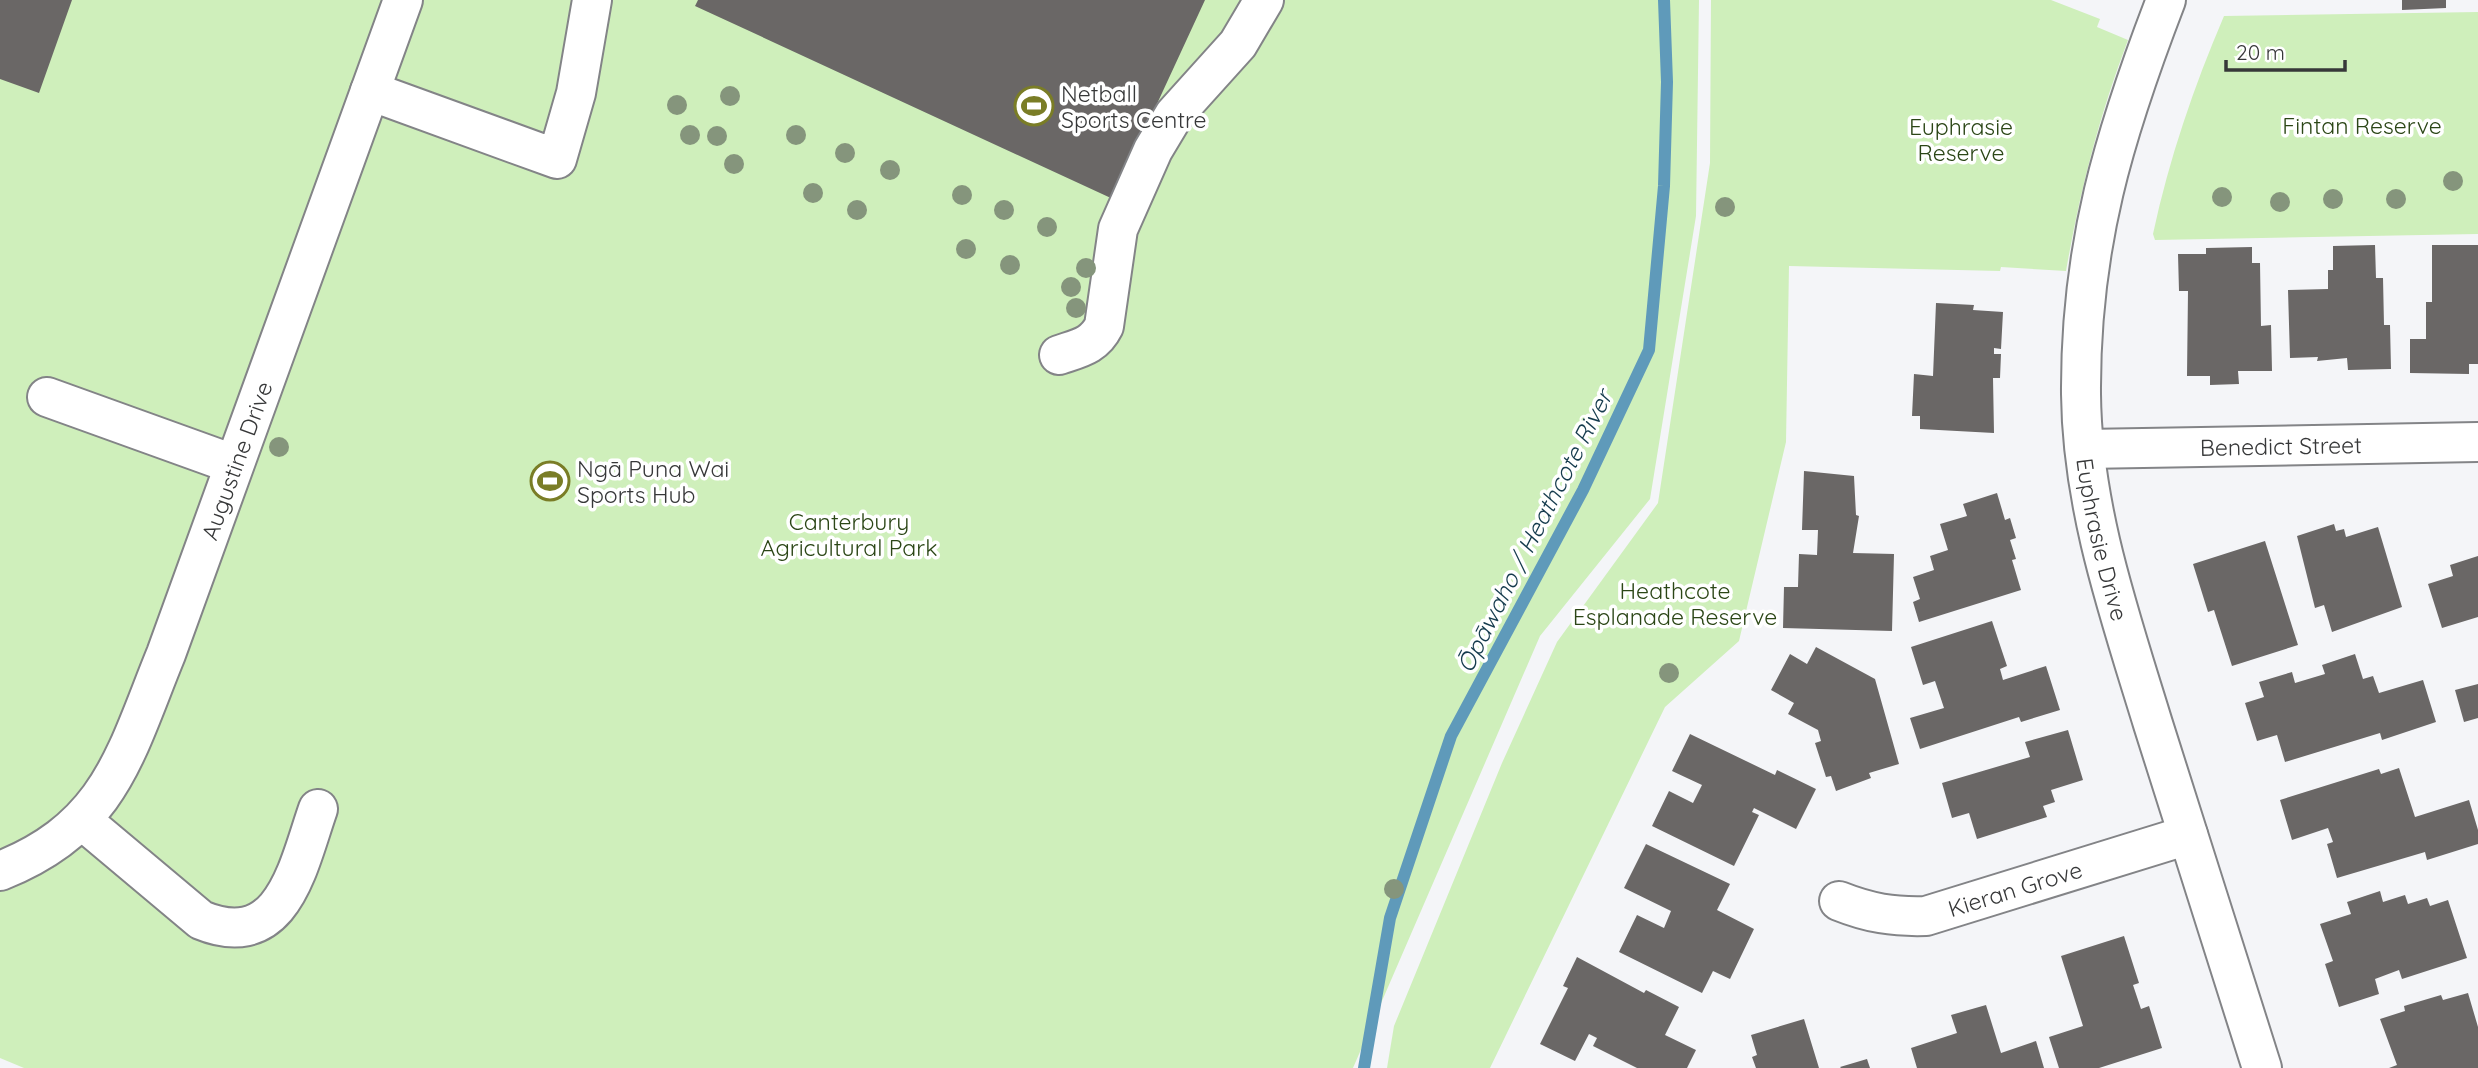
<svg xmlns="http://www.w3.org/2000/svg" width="2478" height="1068" viewBox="0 0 2478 1068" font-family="Quicksand,sans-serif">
  <rect width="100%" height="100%" fill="#f4f5f8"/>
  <path fill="#cfefbb" d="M 0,0 L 1699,0 L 1696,216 L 1650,499 L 1540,636 L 1353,1068 L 24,1068 L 0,1058 Z
    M 1711,0 L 2051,0 L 2100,19 L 2097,27 L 2128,40 C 2099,116 2080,191 2066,271 L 2001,267 L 2000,271 L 1789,266 L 1786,442 L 1739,641 L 1665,707 L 1490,1068 L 1387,1068 L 1394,1026 L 1502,763 L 1557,642 L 1658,503 L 1710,163 Z
    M 2478,12 L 2478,234 L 2155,240 L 2153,234 C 2169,159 2194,86 2224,16 Z"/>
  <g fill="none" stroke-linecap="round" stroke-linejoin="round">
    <path stroke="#5f9aba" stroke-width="12" d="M 1364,1068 L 1390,918 L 1451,736 L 1583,490 L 1649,350 L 1664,186 L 1667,82 L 1664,0"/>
  </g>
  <path fill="#6a6766" d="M 0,0 L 72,0 L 39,93 L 0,79 Z
    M 698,0 L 1205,0 L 1113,199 L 695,6 Z
    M 2402,0 L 2446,0 L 2446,8 L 2402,10 Z
    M 2375,245 L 2376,278 L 2383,278 L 2384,325 L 2390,325 L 2391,369 L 2348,370 L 2347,358 L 2317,361 L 2318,357 L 2290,358 L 2288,290 L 2328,289 L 2328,270 L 2333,270 L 2333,246 Z
    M 2432,245 L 2478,245 L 2478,364 L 2469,364 L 2469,374 L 2410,373 L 2410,339 L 2426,339 L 2426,302 L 2432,302 Z
    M 2252,247 L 2252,263 L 2260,263 L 2261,326 L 2271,325 L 2272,371 L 2238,371 L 2239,384 L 2210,385 L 2210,376 L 2187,376 L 2188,291 L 2179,291 L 2178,254 L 2206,254 L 2206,248 Z
    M 1936,303 L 1974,305 L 1973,310 L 2003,312 L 2001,349 L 1994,348 L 1994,354 L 2001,354 L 2000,378 L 1993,378 L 1994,433 L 1920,429 L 1920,416 L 1912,416 L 1914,374 L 1933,376 Z
    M 1804,471 L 1854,476 L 1856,515 L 1859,516 L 1853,553 L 1894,554 L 1892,631 L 1783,628 L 1784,587 L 1798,587 L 1799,554 L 1817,555 L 1818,530 L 1802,530 Z
    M 1997,493 L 2005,520 L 2010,518 L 2016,538 L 2010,540 L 2016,559 L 2012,560 L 2021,590 L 1919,622 L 1913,602 L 1920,599 L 1913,577 L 1934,570 L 1930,556 L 1948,550 L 1940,524 L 1967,516 L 1963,504 Z
    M 2334,524 L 2336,531 L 2344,529 L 2346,537 L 2378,527 L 2402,607 L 2332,632 L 2324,605 L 2315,608 L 2297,536 Z
    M 2265,541 L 2298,645 L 2232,666 L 2214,610 L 2208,612 L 2193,564 Z
    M 2478,556 L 2478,617 L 2442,628 L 2428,584 L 2453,576 L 2450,565 Z
    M 1992,621 L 2007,666 L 2000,669 L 2003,680 L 2046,666 L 2060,710 L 2021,722 L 2019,717 L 1920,749 L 1910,718 L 1944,708 L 1935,681 L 1923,685 L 1911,647 Z
    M 1816,647 L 1875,679 L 1899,764 L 1869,773 L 1871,778 L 1836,791 L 1831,776 L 1826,777 L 1815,743 L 1821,741 L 1818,730 L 1788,714 L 1794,703 L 1771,690 L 1790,654 L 1807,664 Z
    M 2355,654 L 2363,679 L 2373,676 L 2379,693 L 2423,680 L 2436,722 L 2382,740 L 2380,733 L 2285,762 L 2277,735 L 2257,741 L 2245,703 L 2264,697 L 2259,682 L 2292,672 L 2295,683 L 2325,674 L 2322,665 Z
    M 2478,684 L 2478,718 L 2464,722 L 2455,690 Z
    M 2068,730 L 2083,780 L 2051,790 L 2055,802 L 2043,806 L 2047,817 L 1977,839 L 1969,813 L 1952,818 L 1942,783 L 2030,757 L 2025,742 Z
    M 1690,734 L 1775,775 L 1777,770 L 1816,789 L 1796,829 L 1754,808 L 1752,812 L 1759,815 L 1734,866 L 1652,826 L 1669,791 L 1693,803 L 1702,785 L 1672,771 Z
    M 2399,768 L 2415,817 L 2469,800 L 2478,830 L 2478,844 L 2427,860 L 2425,852 L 2337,878 L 2327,844 L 2333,842 L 2328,828 L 2292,840 L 2280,800 L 2379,769 L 2381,774 Z
    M 1646,844 L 1730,884 L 1717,910 L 1754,929 L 1730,979 L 1713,971 L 1702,993 L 1619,952 L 1637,915 L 1664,928 L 1671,911 L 1624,888 Z
    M 2380,891 L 2383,902 L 2405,895 L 2408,904 L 2427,898 L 2430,906 L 2448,900 L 2467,958 L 2402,979 L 2399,970 L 2375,979 L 2379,994 L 2339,1007 L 2325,964 L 2333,961 L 2320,924 L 2351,914 L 2347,902 Z
    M 2124,936 L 2139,983 L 2133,985 L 2141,1009 L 2149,1006 L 2162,1048 L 2099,1068 L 2059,1068 L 2049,1037 L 2083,1026 L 2061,956 Z
    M 1577,957 L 1644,993 L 1646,990 L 1679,1007 L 1665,1035 L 1696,1050 L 1687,1068 L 1637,1068 L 1593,1046 L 1597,1038 L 1589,1034 L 1575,1061 L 1540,1044 L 1568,988 L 1563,986 Z
    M 2468,993 L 2478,1027 L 2478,1068 L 2389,1068 L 2397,1065 L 2380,1019 L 2405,1011 L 2404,1006 L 2441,995 L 2443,1000 Z
    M 1986,1005 L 2001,1053 L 2036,1041 L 2044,1068 L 1917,1068 L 1911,1048 L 1957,1033 L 1951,1015 Z
    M 1804,1019 L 1819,1068 L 1756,1068 L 1752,1057 L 1757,1055 L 1751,1035 Z
    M 1867,1059 L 1870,1068 L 1841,1068 L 1840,1067 Z"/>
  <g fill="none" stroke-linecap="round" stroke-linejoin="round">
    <defs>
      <g id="minor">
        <path id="s1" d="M 2166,0 C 2114,135 2080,246 2081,394 C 2082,508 2120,616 2153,724 C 2189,839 2226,953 2262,1068"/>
        <path d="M 370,91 L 557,159 L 576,93 L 592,0"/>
        <path d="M 1059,355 C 1079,348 1094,346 1104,326 L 1118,229 L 1153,150 L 1174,115 L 1238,44 L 1264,0"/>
        <path d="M 47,397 L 233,464"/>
        <path id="s2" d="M 2085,449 L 2478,442"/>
        <path d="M 83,821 L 201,920 C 283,954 298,866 318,809"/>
        <path id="s3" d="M 0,871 C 111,827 125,754 166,654 L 403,0"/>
        <path id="s4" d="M 1839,901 C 1869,913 1893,917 1926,916 L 2188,835"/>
      </g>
    </defs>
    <use href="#minor" stroke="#838487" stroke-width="42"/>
    <use href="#minor" stroke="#fff" stroke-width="38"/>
  </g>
  <g fill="#85957c">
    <circle cx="730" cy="96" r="10"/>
    <circle cx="677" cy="105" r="10"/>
    <circle cx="690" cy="135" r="10"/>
    <circle cx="796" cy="135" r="10"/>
    <circle cx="717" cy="136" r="10"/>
    <circle cx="845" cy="153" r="10"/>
    <circle cx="734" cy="164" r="10"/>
    <circle cx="890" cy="170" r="10"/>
    <circle cx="2453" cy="181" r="10"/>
    <circle cx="813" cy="193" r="10"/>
    <circle cx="962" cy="195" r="10"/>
    <circle cx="2222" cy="197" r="10"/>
    <circle cx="2333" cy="199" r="10"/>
    <circle cx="2396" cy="199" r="10"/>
    <circle cx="2280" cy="202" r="10"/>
    <circle cx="1725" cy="207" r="10"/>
    <circle cx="857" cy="210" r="10"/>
    <circle cx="1004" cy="210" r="10"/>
    <circle cx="1047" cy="227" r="10"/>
    <circle cx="966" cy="249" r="10"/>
    <circle cx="1010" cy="265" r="10"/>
    <circle cx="1086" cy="268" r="10"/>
    <circle cx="1071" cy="287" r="10"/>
    <circle cx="1076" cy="308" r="10"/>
    <circle cx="279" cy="447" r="10"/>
    <circle cx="1669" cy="673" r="10"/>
    <circle cx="1394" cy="889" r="10"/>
  </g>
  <defs>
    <symbol id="stadium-ring" viewBox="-11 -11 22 22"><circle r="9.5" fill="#fff" stroke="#7a7d26" stroke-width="1.5"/><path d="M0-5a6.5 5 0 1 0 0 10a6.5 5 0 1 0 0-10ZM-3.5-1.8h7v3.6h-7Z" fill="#7a7d26"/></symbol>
  </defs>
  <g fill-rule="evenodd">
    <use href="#stadium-ring" x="1012" y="84" width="44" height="44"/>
    <use href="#stadium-ring" x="528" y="459" width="44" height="44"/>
  </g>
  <g text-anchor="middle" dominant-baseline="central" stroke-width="7" stroke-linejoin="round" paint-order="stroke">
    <g font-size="23" fill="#373839" stroke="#fff" text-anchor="start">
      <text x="1061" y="93">Netball<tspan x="1061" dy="26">Sports Centre</tspan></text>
      <text x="577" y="468">Ngā Puna Wai<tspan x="577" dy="26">Sports Hub</tspan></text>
    </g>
    <g font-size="23" fill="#2b4616" stroke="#fff">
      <text x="2362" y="125">Fintan Reserve</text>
      <text x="1961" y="126">Euphrasie<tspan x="1961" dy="26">Reserve</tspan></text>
      <text x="849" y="521">Canterbury<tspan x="849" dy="26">Agricultural Park</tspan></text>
      <text x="1675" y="590">Heathcote<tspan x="1675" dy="26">Esplanade Reserve</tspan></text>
    </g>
    <g font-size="23" fill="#373839" stroke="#fff">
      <text stroke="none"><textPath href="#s2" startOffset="196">Benedict Street</textPath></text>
      <text stroke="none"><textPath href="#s3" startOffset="490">Augustine Drive</textPath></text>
      <text stroke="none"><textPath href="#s1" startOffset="553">Euphrasie Drive</textPath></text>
      <text stroke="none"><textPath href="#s4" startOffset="182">Kieran Grove</textPath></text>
    </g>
    <g font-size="24" font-style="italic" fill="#153b4d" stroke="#fff">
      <text transform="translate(1534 531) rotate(-63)">Ōpāwaho / Heathcote River</text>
    </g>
  </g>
  <path d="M2226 60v10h119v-10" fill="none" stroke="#373839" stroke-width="3.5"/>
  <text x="2236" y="60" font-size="21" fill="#373839" stroke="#ffffff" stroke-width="5" paint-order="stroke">20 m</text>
</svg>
